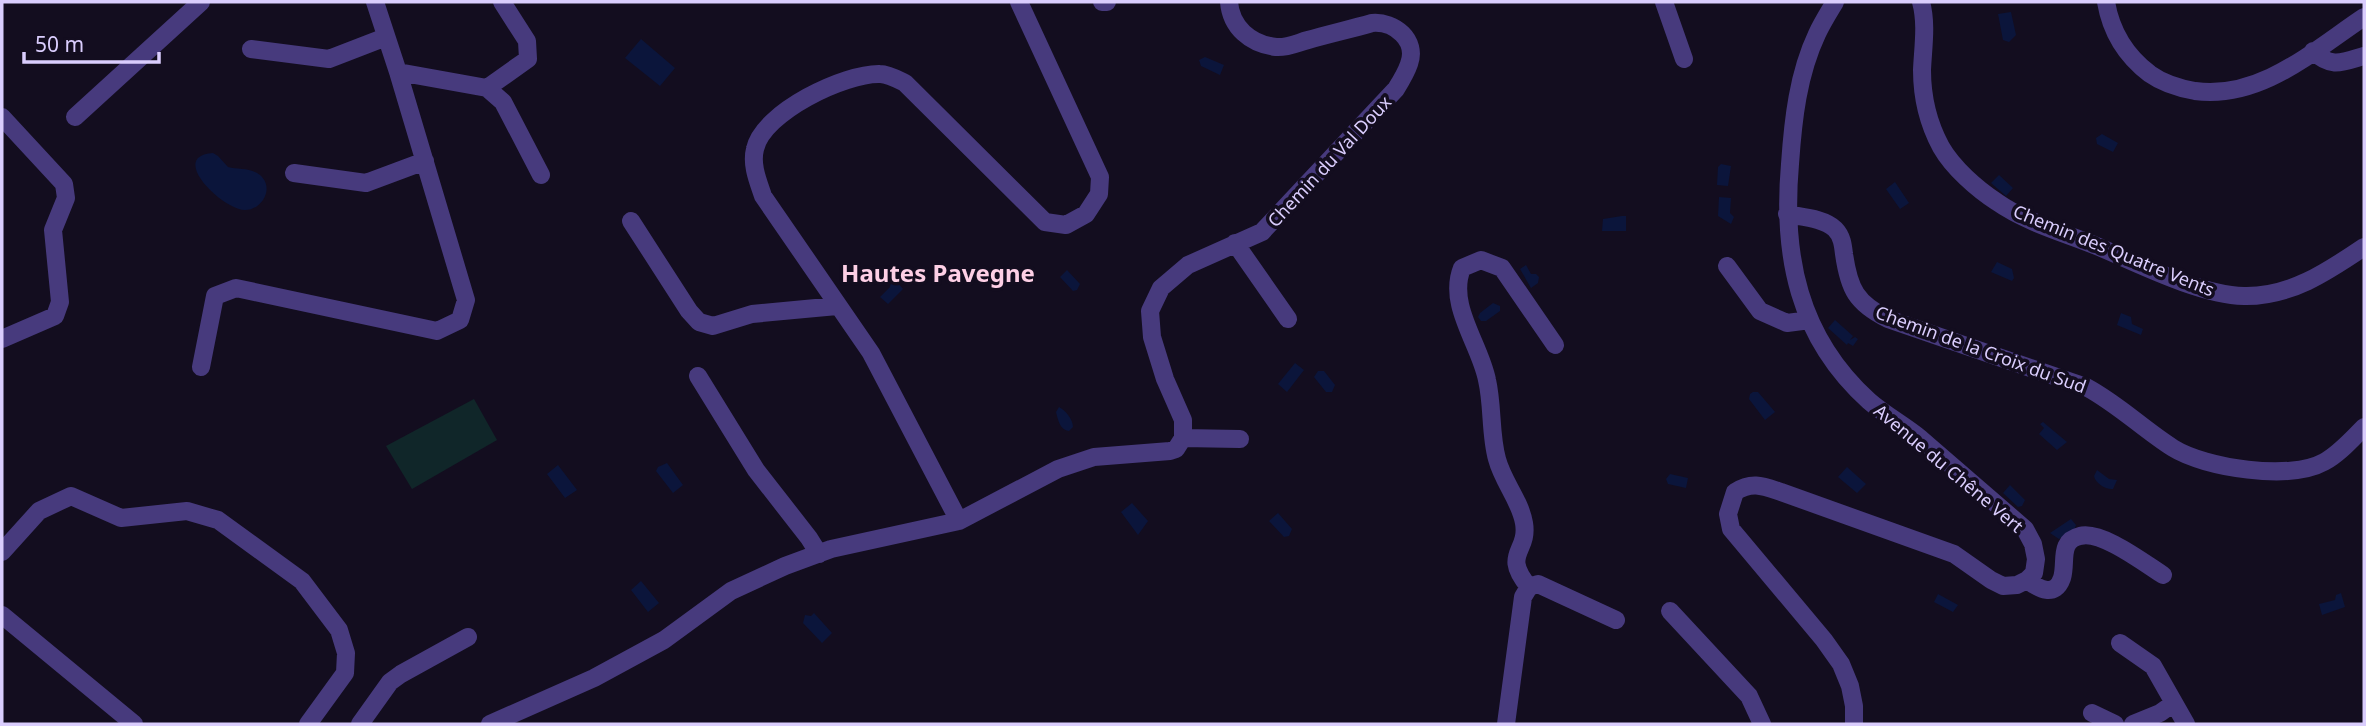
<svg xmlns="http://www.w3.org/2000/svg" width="2366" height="726" viewBox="0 0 2366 726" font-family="'Noto Sans',sans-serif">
  <rect width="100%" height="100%" fill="#130d1f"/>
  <path fill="#102629" d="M 474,399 L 497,440 L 412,489 L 386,446 Z"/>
  <path fill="#0b153b" d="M 2011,12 L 2016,35 L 2009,42 L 2003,40 L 1998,14 Z
    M 641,39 L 675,68 L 660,86 L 625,58 Z
    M 1205,57 L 1224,65 L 1220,75 L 1201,66 L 1199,60 Z
    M 2102,134 L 2118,143 L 2113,152 L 2097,144 L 2096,138 Z
    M 213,153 L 218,156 L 228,167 C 238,170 250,167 260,175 C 275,188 262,210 245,210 C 223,210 167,156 213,153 Z
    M 1721,164 L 1731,166 L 1728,186 L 1717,185 L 1718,167 Z
    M 1999,175 L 2013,188 L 2006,196 L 1991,183 Z
    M 1895,182 L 1909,203 L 1900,209 L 1886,189 Z
    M 1719,197 L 1731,198 L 1730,213 L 1734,217 L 1731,224 L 1718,216 Z
    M 1622,216 L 1626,216 L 1626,231 L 1602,231 L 1603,219 Z
    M 1997,262 L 2012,269 L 2014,278 L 2012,281 L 1991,272 Z
    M 1526,265 L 1531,274 L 1536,274 L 1539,277 L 1538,283 L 1531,288 L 1520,269 Z
    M 1067,270 L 1080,284 L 1077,290 L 1073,291 L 1060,277 Z
    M 892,276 L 903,289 L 888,304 L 880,297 L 890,287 Z
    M 1493,303 L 1500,306 L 1500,311 L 1486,321 L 1481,321 L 1478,317 L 1480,313 Z
    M 2121,313 L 2131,317 L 2132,324 L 2143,329 L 2141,335 L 2117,325 Z
    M 1835,320 L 1853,336 L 1850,340 L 1855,337 L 1858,339 L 1853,346 L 1848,343 L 1847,345 L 1828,328 Z
    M 1295,363 L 1304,370 L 1287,392 L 1278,384 Z
    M 1318,371 L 1324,371 L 1335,385 L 1332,392 L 1326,392 L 1314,377 Z
    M 1753,392 L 1758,392 L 1775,412 L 1765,420 L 1749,399 L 1750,394 Z
    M 1059,407 C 1065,410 1073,419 1073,427 L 1069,431 C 1060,430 1058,420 1056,412 Z
    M 2043,422 L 2067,442 L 2057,450 L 2039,434 L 2044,428 L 2040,424 Z
    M 667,463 L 683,485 L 673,493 L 656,471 L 658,467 Z
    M 558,465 L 577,490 L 565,498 L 547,474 Z
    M 1847,467 L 1866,484 L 1857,493 L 1838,477 Z
    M 2097,470 L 2109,479 L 2117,480 L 2113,489 C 2106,490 2095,483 2094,476 Z
    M 1670,474 L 1688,478 L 1686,488 L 1668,484 L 1666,479 Z
    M 2010,485 L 2025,500 L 2022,506 L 2018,507 L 2003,493 Z
    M 1132,503 L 1148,521 L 1138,535 L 1121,512 Z
    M 1278,513 L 1292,529 L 1289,536 L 1284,537 L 1269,521 Z
    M 2071,519 L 2076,525 L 2075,528 L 2059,539 L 2050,533 Z
    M 641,581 L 659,603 L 648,612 L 631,590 Z
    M 2341,593 L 2345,607 L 2322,615 L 2319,604 L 2335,600 L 2336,595 Z
    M 1938,594 L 1958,605 L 1953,612 L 1934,602 Z
    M 814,613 L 832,633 L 822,643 L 803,623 L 805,615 L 811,616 Z"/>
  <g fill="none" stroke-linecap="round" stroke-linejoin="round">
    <path stroke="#473a7d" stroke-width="18" d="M 1102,2 L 1107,2
      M 1664,2 L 1684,59
      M 1835,2 C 1829,12 1822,23 1817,34 C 1798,74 1793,120 1790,164 C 1782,255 1798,337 1869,401 C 1885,415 1904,425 1921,439 C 1956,469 1990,499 2025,529 L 2033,544 L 2036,559 L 2034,573 L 2027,580 L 2017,585 L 2003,586 L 1991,580 L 1954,554 L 1781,492 C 1763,486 1752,481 1735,492 L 1728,514 L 1731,529 L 1824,640 L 1841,664 L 1850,686 L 1854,706 L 1854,724
      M 1921,2 C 1927,24 1923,47 1922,70 C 1922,97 1928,123 1941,147 C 1953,168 1977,189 1997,202 C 2027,223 2065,233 2099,247 C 2139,264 2200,295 2244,296 C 2290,297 2327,272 2364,247
      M 2106,2 C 2111,31 2126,56 2150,74 C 2164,84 2178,88 2195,91 C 2260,100 2313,51 2364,17
      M 251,49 L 329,59 L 386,37
      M 2313,51 C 2331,69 2343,62 2364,56
      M 398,72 L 487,88 L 528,59 L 527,41 L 502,2
      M 487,88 L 503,102 L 541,175
      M 2,117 L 64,184 L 66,198 L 53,230 L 60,302 L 55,316 L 2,339
      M 75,117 L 201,2
      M 294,173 L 366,183 L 425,161
      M 1787,214 C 1801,217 1824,218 1835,229 C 1842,236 1843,245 1844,254 C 1849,289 1856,303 1888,319 L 2086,387 C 2118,404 2143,429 2173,448 C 2205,468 2290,481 2324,462 C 2339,454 2352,439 2364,427
      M 631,221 L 689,311 L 699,322 L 713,326 L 752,314 L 837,306
      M 1235,243 L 1288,319
      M 1727,266 L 1760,311 L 1787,323 L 1810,320
      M 201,367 L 215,296 L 236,288 L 437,331 L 460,320 L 466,300 L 398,72 L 375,2
      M 698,376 L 756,470 L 809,538 L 819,554
      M 1183,438 L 1240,439
      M 959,521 L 871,353 L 763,196 C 758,181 751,165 755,149 C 763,112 845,73 880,74 C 888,74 897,79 905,83 L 1045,222 L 1066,225 L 1086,214 L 1099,194 L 1100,177 L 1019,2
      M 2,552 L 39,511 L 71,496 L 121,518 L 187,511 L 218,520 L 302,581 L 339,630 L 346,653 L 345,673 L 308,724
      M 2027,580 C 2039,589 2055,598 2062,578 C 2067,562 2058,541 2080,536 C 2101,530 2144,563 2163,575
      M 1529,587 C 1501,553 1529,553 1524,523 C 1520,500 1503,482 1497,459 C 1490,434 1493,406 1487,380 C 1480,344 1447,305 1462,268 L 1481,260 L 1502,268 L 1555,345
      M 1670,611 L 1749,696 L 1762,724
      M 2,615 L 134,724
      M 2120,643 L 2153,666 L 2186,724
      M 2092,713 L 2115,724
      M 360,724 L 390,682 L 401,674 L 468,637
      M 490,724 L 594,678 L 664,640 L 731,591 L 785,566 L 831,549 L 959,521 L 1058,469 L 1094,457 L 1170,451 L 1176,449 L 1183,438 L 1183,420 L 1165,379 L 1152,337 L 1150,311 L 1161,288 L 1188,265 L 1262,232 L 1396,89 C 1401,81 1406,73 1409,64 C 1418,40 1394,21 1372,23 C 1351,29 1329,34 1308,40 C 1297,43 1287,48 1276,47 C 1250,44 1231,27 1229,2
      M 1506,724 L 1523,597 L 1529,587 L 1538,584 L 1616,620
      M 2133,724 L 2160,713 L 2174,703"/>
  </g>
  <g text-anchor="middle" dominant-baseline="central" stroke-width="7" stroke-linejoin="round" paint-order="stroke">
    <g font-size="18" fill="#dacdfd" stroke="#130d1f">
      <text transform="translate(1329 161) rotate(-47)">Chemin du Val Doux</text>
      <text transform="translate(2114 250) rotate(22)">Chemin des Quatre Vents</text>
      <text transform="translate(1981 349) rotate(20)">Chemin de la Croix du Sud</text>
      <text transform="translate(1949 468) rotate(40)">Avenue du Chêne Vert</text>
    </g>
    <g font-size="24" font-weight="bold" fill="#fdcfe5" stroke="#130d1f">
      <text x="938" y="272">Hautes Pavegne</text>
    </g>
  </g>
  <rect width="2366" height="726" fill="none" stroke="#dacdfd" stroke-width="7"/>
  <path d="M24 52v10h135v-10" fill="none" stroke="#dacdfd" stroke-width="3.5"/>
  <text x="35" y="52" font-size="21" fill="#dacdfd" stroke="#130d1f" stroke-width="5" paint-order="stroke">50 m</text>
</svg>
